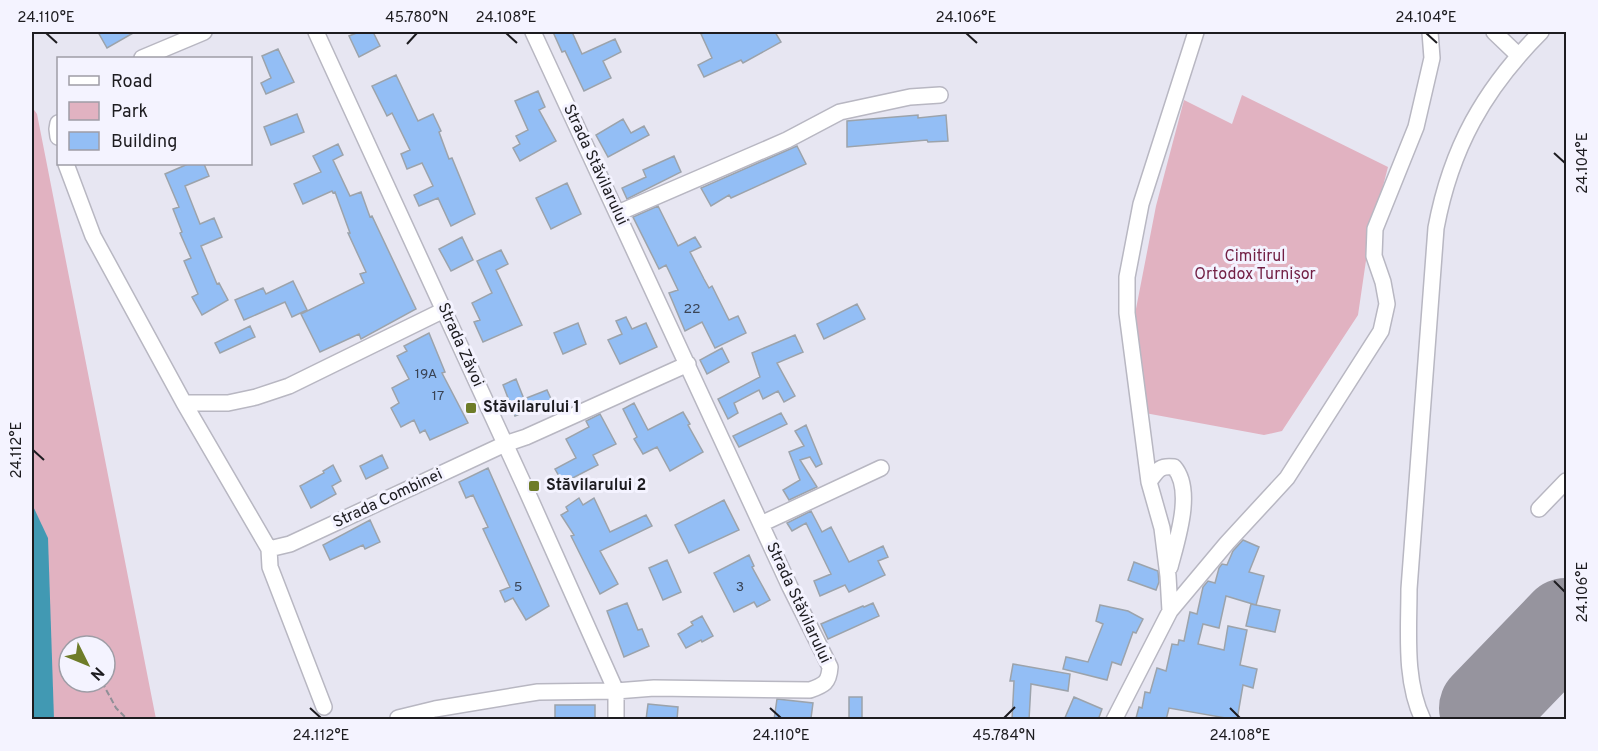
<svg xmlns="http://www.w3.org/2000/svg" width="1598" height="751" viewBox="0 0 1598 751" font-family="Overpass,sans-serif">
  <rect width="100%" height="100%" fill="#e7e6f2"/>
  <path fill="#e1b2c1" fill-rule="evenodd" d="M 1242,95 L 1388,167 L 1369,240 L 1358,315 L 1282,431 L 1264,435 L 1145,413 L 1135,314 L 1156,206 L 1184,100 L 1232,124 Z
    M 32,107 L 37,114 L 156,719 L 32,719 ZM 69,646 L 105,646 L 105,682 L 69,682 Z"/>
  <path fill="#4199b3" d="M 32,504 L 48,538 L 54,719 L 32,719 Z"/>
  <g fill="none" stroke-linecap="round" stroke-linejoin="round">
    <path stroke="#96949e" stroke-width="92" d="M 1485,708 L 1566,624"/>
  </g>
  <path fill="#93bef5" stroke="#9ca3ab" stroke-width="1.5" d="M 98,32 L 135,32 L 107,48 Z
    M 359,32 L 373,32 L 380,46 L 359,57 L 349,36 Z
    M 553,32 L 572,32 L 582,54 L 615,39 L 621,52 L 603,61 L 611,78 L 584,91 L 565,51 L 562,52 Z
    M 706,32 L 775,32 L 781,42 L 743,63 L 741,60 L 704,77 L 698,65 L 712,58 L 701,34 Z
    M 278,49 L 294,82 L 266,94 L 261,83 L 271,78 L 262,56 Z
    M 396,75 L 418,121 L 433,114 L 441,131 L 439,132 L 449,159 L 452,158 L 475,214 L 451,226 L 438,198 L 419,206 L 414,195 L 433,186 L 422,163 L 407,169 L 401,154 L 410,150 L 392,113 L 387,116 L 372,86 Z
    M 538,91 L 545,107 L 539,110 L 556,141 L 520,161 L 513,148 L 520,144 L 516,136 L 528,130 L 515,101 Z
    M 297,114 L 304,132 L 271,145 L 264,127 Z
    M 918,115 L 918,118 L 946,115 L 948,141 L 928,142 L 927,140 L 847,147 L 847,121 Z
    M 623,119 L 631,133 L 644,126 L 649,135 L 608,157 L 596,135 Z
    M 338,144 L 343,155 L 333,160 L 350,196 L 361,192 L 370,217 L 372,216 L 416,309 L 361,339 L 359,334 L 320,352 L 301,314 L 364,283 L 360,274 L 366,272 L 348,233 L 350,233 L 335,192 L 333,193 L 332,191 L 303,204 L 294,184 L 321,172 L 313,156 Z
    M 797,146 L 806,164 L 731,198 L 729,195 L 711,206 L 701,188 Z
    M 674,156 L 681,172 L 627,199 L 622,188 L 646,177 L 643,170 Z
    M 188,164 L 204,164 L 209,176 L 185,186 L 200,224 L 214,218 L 222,237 L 201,246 L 217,284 L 219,283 L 228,300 L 202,315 L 192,297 L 198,294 L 184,261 L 191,258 L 180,233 L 182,232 L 173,209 L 179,207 L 165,174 Z
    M 567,183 L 581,214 L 551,229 L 536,198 Z
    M 658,206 L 678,246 L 695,237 L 701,247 L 690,252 L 704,279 L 709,288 L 712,286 L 729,320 L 738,316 L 746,333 L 715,348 L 702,322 L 685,331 L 669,293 L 678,290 L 666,265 L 659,269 L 633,217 Z
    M 462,237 L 473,260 L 451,271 L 439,249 Z
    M 501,250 L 508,264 L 496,270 L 522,325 L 483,342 L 474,322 L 480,320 L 472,303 L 492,293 L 477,261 Z
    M 293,281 L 307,310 L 292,317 L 285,302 L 244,320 L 235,300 L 263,288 L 266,294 Z
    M 857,304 L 865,319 L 824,339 L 817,324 Z
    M 626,317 L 632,329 L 646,323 L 657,347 L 620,364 L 608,340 L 622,334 L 616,321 Z
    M 578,323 L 586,344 L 563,354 L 554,333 Z
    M 250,326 L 255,337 L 220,353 L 215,343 Z
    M 429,333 L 445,372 L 442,373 L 468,423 L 430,440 L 425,430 L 420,433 L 414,420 L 401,427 L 391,408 L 399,403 L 392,388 L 409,379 L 397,356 L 407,351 L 404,346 Z
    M 795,335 L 803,352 L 777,363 L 795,396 L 784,402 L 778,391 L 763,399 L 759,390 L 734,403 L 738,413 L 728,419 L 718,399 L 760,377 L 752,353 Z
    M 722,348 L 729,362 L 707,374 L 700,360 Z
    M 516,379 L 524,399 L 547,390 L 552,401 L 515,416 L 503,385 Z
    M 634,403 L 648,430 L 683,412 L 690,424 L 688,425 L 703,452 L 670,471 L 657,447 L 643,454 L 634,439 L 637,437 L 623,409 Z
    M 781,413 L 787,424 L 739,447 L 733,436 Z
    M 600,414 L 616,444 L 593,455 L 598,465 L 563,483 L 555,469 L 576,458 L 566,439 L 589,427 L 586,421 Z
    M 806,425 L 822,464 L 816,467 L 810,457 L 800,460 L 817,487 L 789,500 L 783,490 L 800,480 L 789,452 L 804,446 L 795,431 Z
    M 382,455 L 388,468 L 366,479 L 360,466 Z
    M 333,465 L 341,481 L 332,486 L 336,494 L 311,508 L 300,486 L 324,473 L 323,471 Z
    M 488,468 L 549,606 L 526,620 L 513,598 L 505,602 L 500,591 L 510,587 L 483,529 L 488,527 L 473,495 L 466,498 L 459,482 Z
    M 579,498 L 583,505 L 594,498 L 610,532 L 646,515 L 652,526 L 600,551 L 618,584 L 600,594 L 571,536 L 574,535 L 561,515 L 568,511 L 566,507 Z
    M 724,500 L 739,530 L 689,553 L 675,525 Z
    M 811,511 L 822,532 L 831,527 L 849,562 L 883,546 L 888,557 L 878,561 L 885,575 L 849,592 L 845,585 L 820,596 L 814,581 L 831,574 L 806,523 L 792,531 L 787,523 Z
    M 370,520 L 380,542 L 365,549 L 363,545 L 330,560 L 323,545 Z
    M 1243,540 L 1259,547 L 1249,572 L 1264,576 L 1256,605 L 1226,596 L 1219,628 L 1203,624 L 1198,644 L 1224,650 L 1228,626 L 1247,630 L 1240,665 L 1257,669 L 1253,688 L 1243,685 L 1237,720 L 1169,708 L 1166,720 L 1136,718 L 1139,707 L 1142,708 L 1145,692 L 1150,693 L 1157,668 L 1166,671 L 1172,644 L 1178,645 L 1179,640 L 1184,641 L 1190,612 L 1197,614 L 1203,587 L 1208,581 L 1215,583 L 1219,568 L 1222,564 L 1227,565 L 1233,551 Z
    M 749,555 L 754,566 L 752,567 L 770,600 L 757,607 L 754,602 L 734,612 L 714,573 Z
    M 667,560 L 681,592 L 663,600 L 649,568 Z
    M 1134,562 L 1158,571 L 1159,582 L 1156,590 L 1128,580 Z
    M 627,603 L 638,630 L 642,629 L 649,646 L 624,657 L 607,611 Z
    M 873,603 L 879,616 L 828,639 L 821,624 L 863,606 L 864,607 Z
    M 1251,604 L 1280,610 L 1275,632 L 1246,626 Z
    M 1100,605 L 1128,611 L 1143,619 L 1136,633 L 1133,632 L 1121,665 L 1112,662 L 1107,680 L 1063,669 L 1066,657 L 1088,662 L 1103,624 L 1096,621 Z
    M 702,616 L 713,636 L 702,642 L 701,640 L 686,648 L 678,634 L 693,625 L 691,622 Z
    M 1013,664 L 1070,674 L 1068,691 L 1031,684 L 1029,720 L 1012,720 L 1014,681 L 1010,681 Z
    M 849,697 L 862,697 L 862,720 L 849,720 Z
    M 1074,697 L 1102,709 L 1098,720 L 1064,720 Z
    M 777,699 L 813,703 L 811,718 L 774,720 Z
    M 648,704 L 678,707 L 677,720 L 646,720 Z
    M 555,705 L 595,705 L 595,720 L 555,718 Z"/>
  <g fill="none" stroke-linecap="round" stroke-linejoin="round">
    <defs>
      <path id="minor" d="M 316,32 L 524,485 L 616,691 L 616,720
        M 1494,32 L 1518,55
        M 142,58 L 204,32
        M 58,123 L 57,129 L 58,137
        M 66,164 L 93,236 L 184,403 L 269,549 L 270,567 L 324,707
        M 618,213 L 787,140 L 840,112 L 910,97 L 940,95
        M 184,403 L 228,403 L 256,397 L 289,386 L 444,310
        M 1149,482 C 1157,471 1159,465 1174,467 C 1194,490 1177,540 1170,567
        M 1539,509 L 1566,481
        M 761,524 L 881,468
        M 269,549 L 290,544 L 505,444 L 526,437 L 688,364
        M 1170,611 L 1168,576 L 1162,528 L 1149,482 L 1127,313 L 1127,277 L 1141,204 L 1196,32
        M 398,718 L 435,709 L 538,692 L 616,691 L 654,688 L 810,690 C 824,685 829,683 830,667 L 790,587 L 533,32
        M 1114,720 L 1170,611 L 1227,543 L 1287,478 L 1381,331 L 1387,304 L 1383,282 L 1374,256 L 1375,229 L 1416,127 L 1432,58 L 1430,32
        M 1423,720 C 1404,680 1409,632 1409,589 L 1436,228 C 1451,148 1484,89 1541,32"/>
    </defs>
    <use href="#minor" stroke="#b8b7c2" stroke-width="18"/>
    <path stroke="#908f97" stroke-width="2" stroke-dasharray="6 3" stroke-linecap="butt" d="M 81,644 L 82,646
      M 102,682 L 116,708 L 128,720"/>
    <use href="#minor" stroke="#fff" stroke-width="15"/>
  </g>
  <path fill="none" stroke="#1d1c20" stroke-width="2" d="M 46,33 L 57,43M 506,33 L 517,43M 966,33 L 977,43M 1426,33 L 1437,43M 407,44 L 417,33M 1554,153 L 1565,163M 33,450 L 44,460M 1554,581 L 1565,592M 310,708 L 321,718M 770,708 L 781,718M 1230,708 L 1240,718M 1004,718 L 1015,707"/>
  <g fill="#6e7c29" stroke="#f4f3ff" stroke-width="2">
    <rect x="465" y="402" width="12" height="12" rx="3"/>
    <rect x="528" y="480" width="12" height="12" rx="3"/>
  </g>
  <g text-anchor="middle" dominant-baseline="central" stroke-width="6" stroke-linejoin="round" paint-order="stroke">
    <g font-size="14" fill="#3a4455">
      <text x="692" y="309">22</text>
      <text x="426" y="374">19A</text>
      <text x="438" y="396">17</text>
      <text x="518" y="587">5</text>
      <text x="740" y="587">3</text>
    </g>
    <g font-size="16" fill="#1d1c20" stroke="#f4f3ff">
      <text transform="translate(595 165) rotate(65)">Strada Stăvilarului</text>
      <text transform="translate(460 345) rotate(66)">Strada Zăvoi</text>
      <text transform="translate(388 499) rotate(-25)">Strada Combinei</text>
      <text transform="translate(798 603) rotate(65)">Strada Stăvilarului</text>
    </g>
    <g font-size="16" fill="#721f44" stroke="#f4f3ff">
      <text x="1255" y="257">Cimitirul<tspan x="1255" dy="18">Ortodox Turnișor</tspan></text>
    </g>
    <g font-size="16" font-weight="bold" fill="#1d1c20" stroke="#f4f3ff" text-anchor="start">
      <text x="483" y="408">Stăvilarului 1</text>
      <text x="546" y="486">Stăvilarului 2</text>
    </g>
  </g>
  <rect width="1598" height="751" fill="none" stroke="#f4f3ff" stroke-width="66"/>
  <rect x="57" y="57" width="195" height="108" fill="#f4f3ff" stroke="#9e9da6" stroke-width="1.5"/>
  <rect x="69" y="76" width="30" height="9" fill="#ffffff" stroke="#9e9da6" stroke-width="1.5"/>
  <text x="111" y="87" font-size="18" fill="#1d1c20">Road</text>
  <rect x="69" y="102" width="30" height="18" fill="#e1b2c1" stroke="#9e9da6" stroke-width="1.5"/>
  <text x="111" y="117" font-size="18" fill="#1d1c20">Park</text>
  <rect x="69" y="132" width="30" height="18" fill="#93bef5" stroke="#9e9da6" stroke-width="1.5"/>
  <text x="111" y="147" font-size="18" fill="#1d1c20">Building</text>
  <g transform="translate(87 664) rotate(133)"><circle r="28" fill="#f4f3ff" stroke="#9e9da6" stroke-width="1.5"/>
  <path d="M0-4.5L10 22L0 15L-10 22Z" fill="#6e7c29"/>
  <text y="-9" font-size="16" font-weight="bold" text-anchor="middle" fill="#1d1c20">N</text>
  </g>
  <rect x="33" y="33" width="1532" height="685" fill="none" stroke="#1d1c20" stroke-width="2"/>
  <g font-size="15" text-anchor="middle" fill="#1d1c20">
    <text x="46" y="22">24.110°E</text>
    <text x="417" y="22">45.780°N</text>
    <text x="506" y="22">24.108°E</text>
    <text x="966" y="22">24.106°E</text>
    <text x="1426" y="22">24.104°E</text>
    <text transform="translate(1582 163) rotate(-90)" y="5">24.104°E</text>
    <text transform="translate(16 450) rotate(-90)" y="5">24.112°E</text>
    <text transform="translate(1582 592) rotate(-90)" y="5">24.106°E</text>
    <text x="321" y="740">24.112°E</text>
    <text x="781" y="740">24.110°E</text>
    <text x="1004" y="740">45.784°N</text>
    <text x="1240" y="740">24.108°E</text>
  </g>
</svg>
